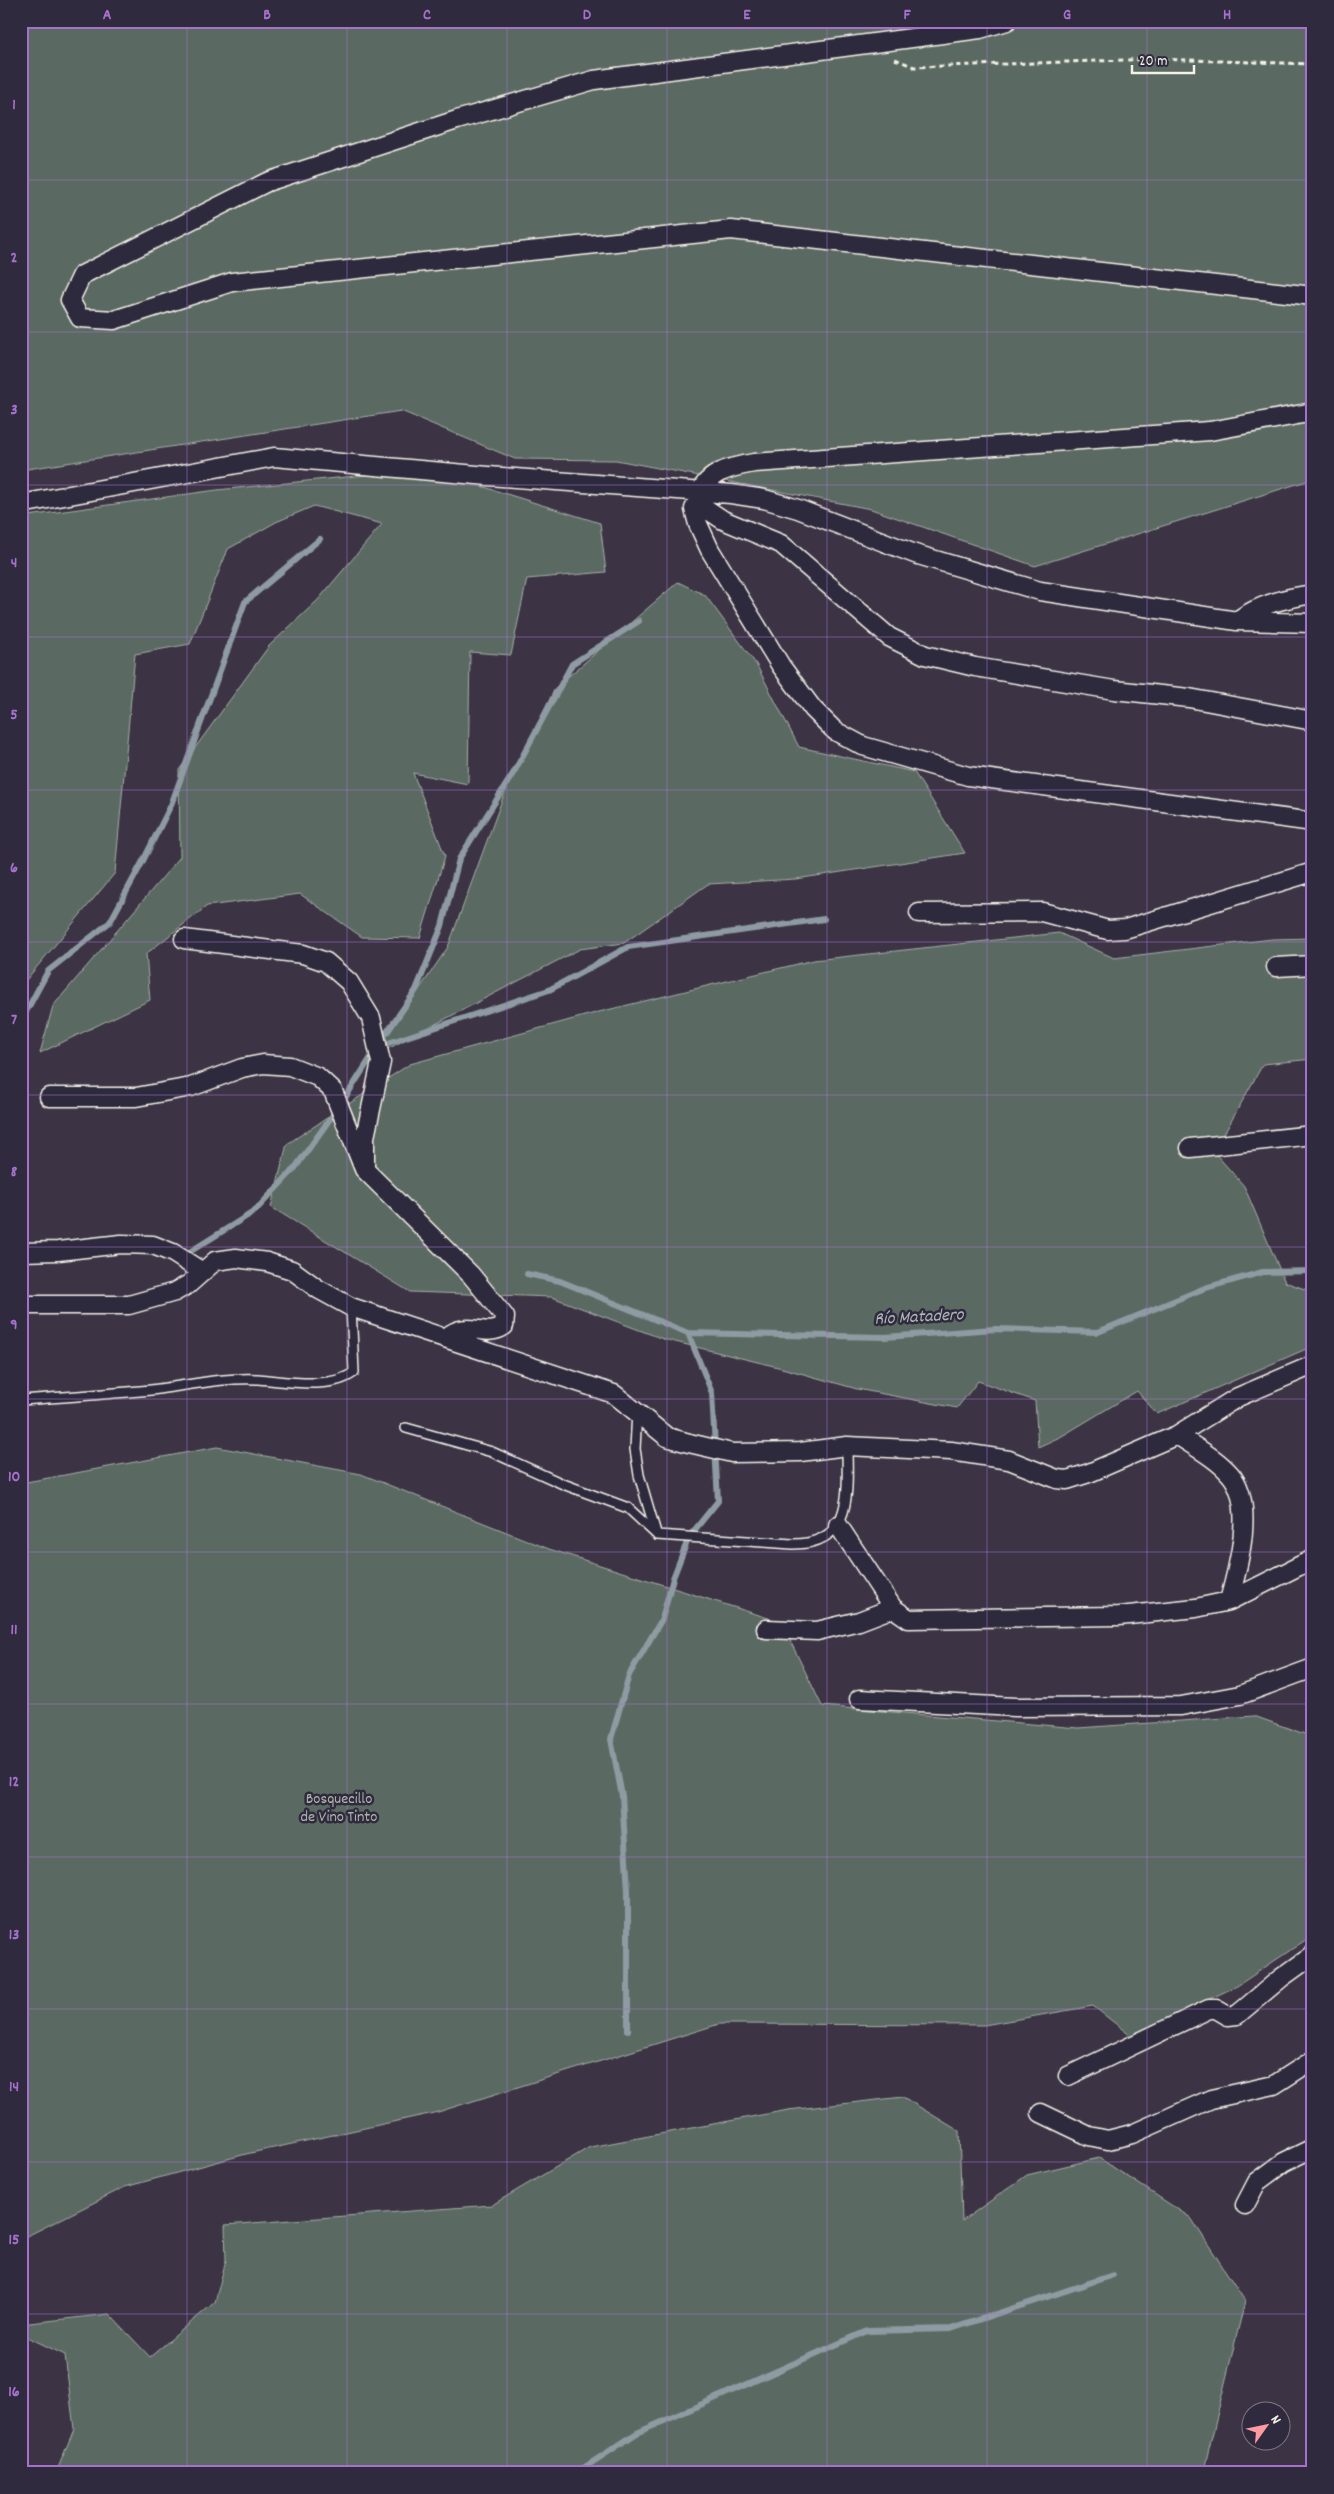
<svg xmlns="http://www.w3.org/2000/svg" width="1334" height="2494" viewBox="0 0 1334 2494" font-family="Dekko,sans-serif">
  <rect width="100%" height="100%" fill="#3c3445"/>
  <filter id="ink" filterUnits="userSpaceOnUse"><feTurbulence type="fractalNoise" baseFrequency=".02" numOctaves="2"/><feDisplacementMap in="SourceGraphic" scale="10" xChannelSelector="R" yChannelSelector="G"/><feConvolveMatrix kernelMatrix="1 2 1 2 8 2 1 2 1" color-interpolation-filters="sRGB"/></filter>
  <g filter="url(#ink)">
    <path fill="#5a6b62" stroke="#a7aea5" d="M 21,21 L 1313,21 L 1313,479 L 1035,566 L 871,509 L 616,460 L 515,459 L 401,411 L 21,470 Z
      M 426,469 L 600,523 L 606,572 L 527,579 L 511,655 L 470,652 L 468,784 L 413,773 L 445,856 L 420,938 L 362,937 L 300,894 L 207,906 L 146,954 L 150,1000 L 40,1053 L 53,1006 L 180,857 L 179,770 L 269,646 L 318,600 L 382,524 L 314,506 L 276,522 L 228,549 L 190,644 L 135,654 L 115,873 L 21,986 L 21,517 L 217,490 Z
      M 678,582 L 705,595 L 756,664 L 799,747 L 914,772 L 965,853 L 796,879 L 708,884 L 624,943 L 580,949 L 374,1056 L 448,947 L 503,797 L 555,688 Z
      M 1059,933 L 1114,958 L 1272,939 L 1313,938 L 1313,1059 L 1263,1064 L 1214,1152 L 1244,1186 L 1285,1282 L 1313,1292 L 1313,1346 L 1157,1414 L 1137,1391 L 1062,1436 L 1038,1447 L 1035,1401 L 978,1381 L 957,1408 L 857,1389 L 782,1368 L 663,1339 L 552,1297 L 410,1292 L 271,1207 L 287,1144 L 410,1064 L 599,1012 L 814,960 Z
      M 217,1447 L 361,1474 L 549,1549 L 781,1622 L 822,1706 L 1078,1728 L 1254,1716 L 1313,1737 L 1313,1935 L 1237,1986 L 1131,2036 L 1093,2006 L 984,2025 L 719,2024 L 438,2112 L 246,2154 L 125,2187 L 21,2239 L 21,1483 Z
      M 903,2097 L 959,2131 L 962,2221 L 1027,2175 L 1099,2158 L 1191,2218 L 1245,2301 L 1203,2473 L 56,2473 L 74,2429 L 65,2355 L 21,2334 L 21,2324 L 109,2314 L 150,2357 L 215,2302 L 226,2260 L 225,2225 L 492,2205 L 590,2147 L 788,2110 Z"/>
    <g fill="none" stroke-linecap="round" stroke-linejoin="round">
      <path stroke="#8e9ba2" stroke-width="6" d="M 21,1021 L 48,971 L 110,922 L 143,861 L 171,805 L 245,602 L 320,539
        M 380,1042 L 416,990 L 442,926 L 459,859 L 514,772 L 572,664 L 639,621
        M 379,1046 L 549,990 L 628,947 L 824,919
        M 183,1256 L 255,1211 L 295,1168 L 347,1095 L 375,1051
        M 527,1274 L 560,1281 L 688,1333 L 885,1337 L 994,1329 L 1098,1332 L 1205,1288 L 1263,1272 L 1313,1271
        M 628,2030 L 628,1891 L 622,1796 L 611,1739 L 629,1675 L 662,1619 L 673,1578 L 689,1537 L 718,1501 L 712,1393 L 688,1333
        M 576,2473 L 637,2433 L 867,2331 L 951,2329 L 1113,2275"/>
      <defs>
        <path id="service" d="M 21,1400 C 64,1397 108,1394 151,1390 C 186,1386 222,1377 258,1379 C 284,1381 333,1390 354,1372 L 351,1307
          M 637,1411 L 635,1449 L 639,1475 L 656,1533
          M 406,1428 L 492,1452 L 563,1484 L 628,1508 L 657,1535 L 792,1544 C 855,1545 847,1490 847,1446"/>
        <path id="minor" d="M 1007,21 L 980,29 L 594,80 L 457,120 L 267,182 L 82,275 L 70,300 L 80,318 L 114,320 L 232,282 L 731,230 L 1313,296
          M 1313,412 L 1210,431 L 754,463 C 730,467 703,473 698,500 L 705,508 L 723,520 L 781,544 L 889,637 L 925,655 L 975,667 L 1114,690 L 1189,698 L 1313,721
          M 698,500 L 694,509 L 698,524 L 710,550 L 781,666 L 813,709 L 835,731 L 863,746 L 968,776 L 1313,822
          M 21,504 L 274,457 L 488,476 L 731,494 L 764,499 L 798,509 L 915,554 L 1040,591 L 1237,621 L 1313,623
          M 1238,620 C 1260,604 1286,598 1313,594
          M 919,913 L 1042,912 L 1108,930 L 1125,929 L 1313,872
          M 184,939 L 303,954 L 326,962 L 349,982 L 371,1018 L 381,1062 L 365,1137 L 365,1165
          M 1276,967 L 1313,965
          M 49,1097 L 136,1097 L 191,1087 L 242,1068 L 263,1064 L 290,1066 L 318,1077 L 333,1091 L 364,1169 L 471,1275 L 505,1317 L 504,1326 C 486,1339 467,1319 447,1337
          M 1190,1148 L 1313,1135
          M 21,1252 L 58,1251 L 121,1244 L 153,1245 L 173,1253 L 201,1271
          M 21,1305 L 129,1305 L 175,1292 L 189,1284 L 215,1261 L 236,1258 L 267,1262 L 292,1270 L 318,1289 L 351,1307 L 614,1394 L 667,1437 L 689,1443 L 732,1453 L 800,1452 L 847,1446 L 951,1451 L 1009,1460 L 1057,1479 L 1067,1480 L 1089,1473 L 1177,1435 L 1238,1397 L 1313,1365
          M 1177,1435 C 1195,1447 1216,1458 1230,1474 C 1256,1503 1238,1568 1229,1601
          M 838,1525 L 893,1608 L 909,1619 L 1119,1616 L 1196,1608 L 1229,1601 L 1313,1559
          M 766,1629 L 817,1631 L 859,1621 L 893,1608
          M 859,1699 L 1015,1707 L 1181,1706 L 1240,1695 L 1313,1668
          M 1068,2076 L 1209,2009 L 1216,2009 L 1228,2016 L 1237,2015 L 1281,1978 L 1313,1955
          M 1041,2113 L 1089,2136 L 1108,2140 L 1132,2134 L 1211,2099 L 1274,2085 L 1313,2060
          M 1245,2205 L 1257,2182 L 1284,2162 L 1313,2148"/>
      </defs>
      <use href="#service" stroke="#f4f1e8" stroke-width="12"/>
      <use href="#minor" stroke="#f4f1e8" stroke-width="21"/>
      <path stroke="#f4f1e8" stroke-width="3" stroke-dasharray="5 4" stroke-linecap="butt" d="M 895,59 L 914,67 L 1157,59 L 1313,64"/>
      <use href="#service" stroke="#2f2a3d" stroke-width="9"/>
      <use href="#minor" stroke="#2f2a3d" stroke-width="18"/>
    </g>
  </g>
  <path fill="none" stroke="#a571cd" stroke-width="1" stroke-opacity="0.55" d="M 187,21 L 187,2473M 347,21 L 347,2473M 507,21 L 507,2473M 667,21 L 667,2473M 827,21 L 827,2473M 987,21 L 987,2473M 1147,21 L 1147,2473M 21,180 L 1313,180M 21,332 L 1313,332M 21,485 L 1313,485M 21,637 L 1313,637M 21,790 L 1313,790M 21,942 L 1313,942M 21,1095 L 1313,1095M 21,1247 L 1313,1247M 21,1399 L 1313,1399M 21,1552 L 1313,1552M 21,1704 L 1313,1704M 21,1857 L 1313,1857M 21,2009 L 1313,2009M 21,2162 L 1313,2162M 21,2314 L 1313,2314"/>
  <g text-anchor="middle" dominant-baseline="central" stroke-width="5" stroke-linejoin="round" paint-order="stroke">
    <g font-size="16" fill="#afb5ac" stroke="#2f2a3d">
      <text x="339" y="1799">Bosquecillo<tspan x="339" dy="18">de Vino Tinto</tspan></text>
    </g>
    <g font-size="18" font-style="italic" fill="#b0b8ba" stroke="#2f2a3d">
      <text transform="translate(919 1318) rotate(-3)">Río Matadero</text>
    </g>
  </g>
  <rect width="1334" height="2494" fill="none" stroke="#2f2a3d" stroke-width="55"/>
  <g transform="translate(1266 2426) rotate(57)"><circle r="24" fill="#2f2a3d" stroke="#7e7a81"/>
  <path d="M0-4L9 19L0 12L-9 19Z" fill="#ff9aa2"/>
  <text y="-8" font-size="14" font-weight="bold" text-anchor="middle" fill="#f4f1e8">N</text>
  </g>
  <path d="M1132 65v8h62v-8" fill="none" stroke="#f4f1e8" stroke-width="2.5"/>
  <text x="1139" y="65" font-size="15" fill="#f4f1e8" stroke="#2f2a3d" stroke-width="4" paint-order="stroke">20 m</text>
  <rect x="28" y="28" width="1278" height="2438" fill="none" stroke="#a571cd" stroke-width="2"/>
  <g font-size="16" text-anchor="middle" font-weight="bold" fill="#a571cd">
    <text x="107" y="19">A</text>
    <text x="267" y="19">B</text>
    <text x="427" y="19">C</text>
    <text x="587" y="19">D</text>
    <text x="747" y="19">E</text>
    <text x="907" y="19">F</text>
    <text x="1067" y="19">G</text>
    <text x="1227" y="19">H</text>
    <text x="14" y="109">1</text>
    <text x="14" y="262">2</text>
    <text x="14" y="414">3</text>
    <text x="14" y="567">4</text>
    <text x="14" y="719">5</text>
    <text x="14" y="872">6</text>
    <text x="14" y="1024">7</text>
    <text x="14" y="1176">8</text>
    <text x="14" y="1329">9</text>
    <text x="14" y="1481">10</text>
    <text x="14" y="1634">11</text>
    <text x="14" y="1786">12</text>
    <text x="14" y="1939">13</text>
    <text x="14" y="2091">14</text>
    <text x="14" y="2244">15</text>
    <text x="14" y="2396">16</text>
  </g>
</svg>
